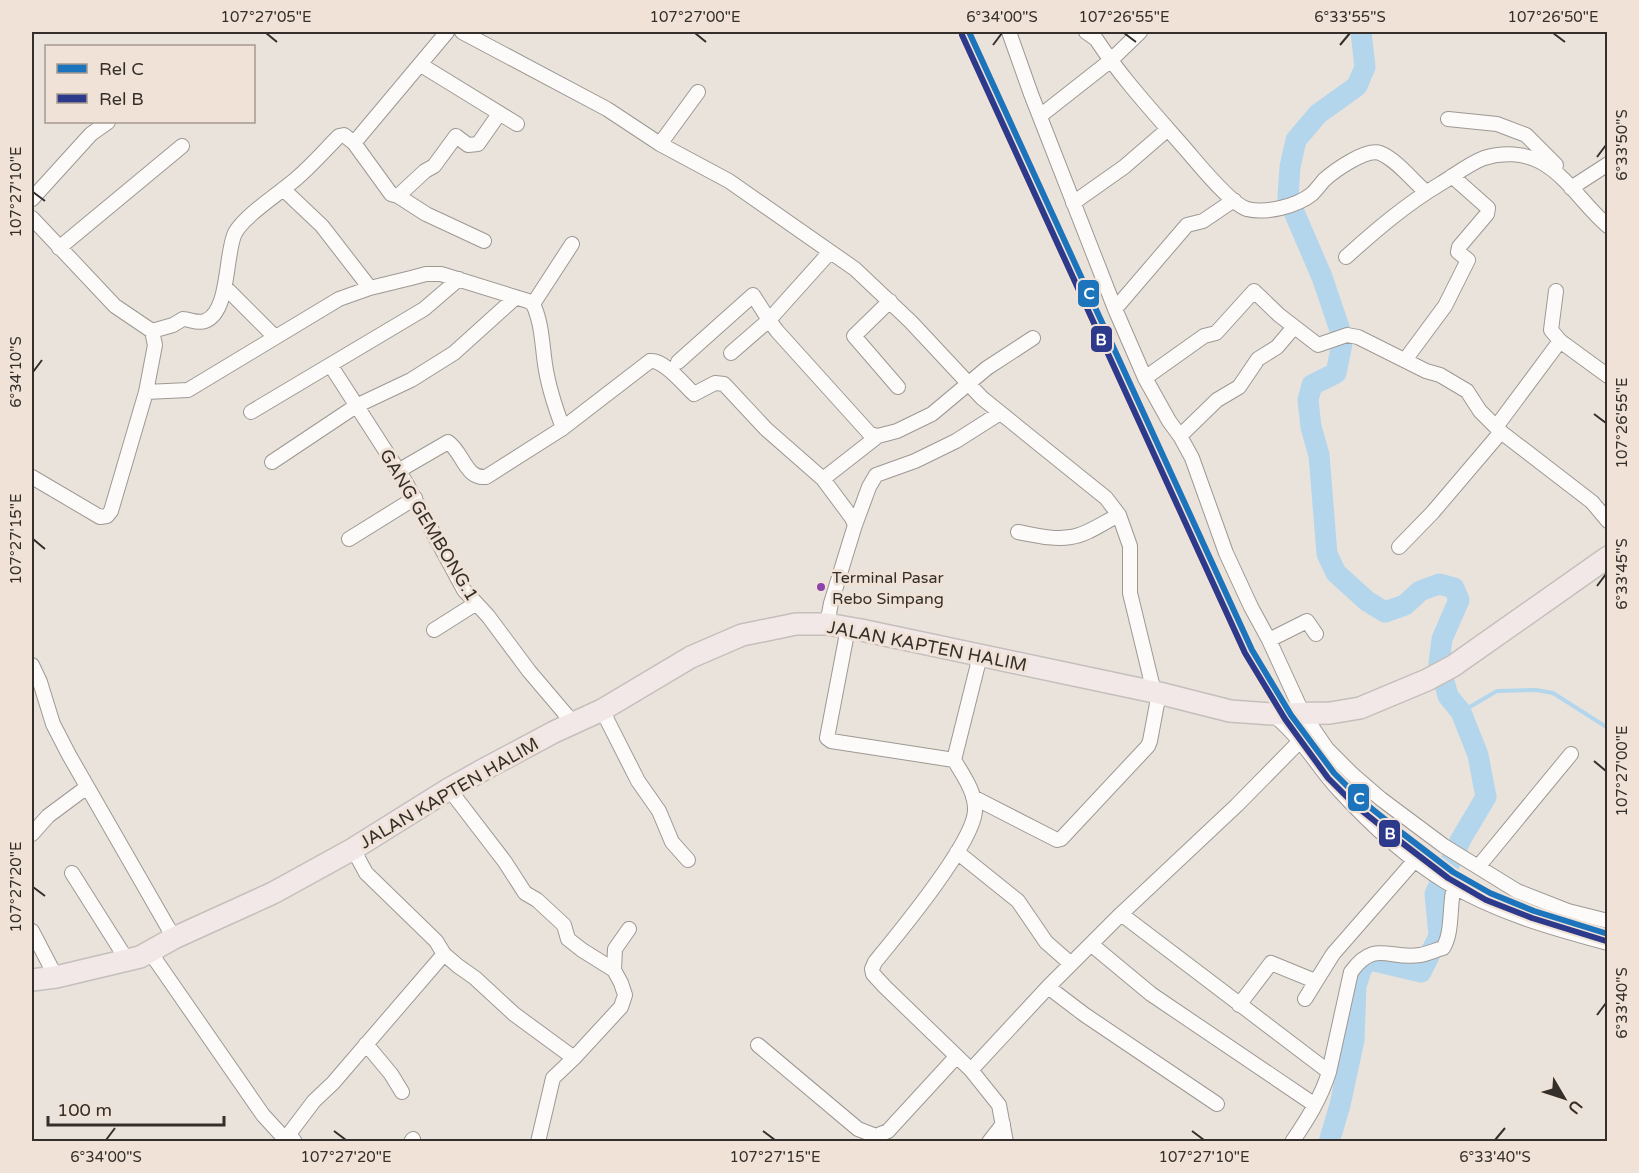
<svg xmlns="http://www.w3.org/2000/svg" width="1639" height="1173" viewBox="0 0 1639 1173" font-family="'Varela Round',sans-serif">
  <rect width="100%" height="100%" fill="#eae3dc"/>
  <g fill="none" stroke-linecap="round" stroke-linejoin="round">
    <path stroke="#b3d6ed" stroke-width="4" d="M 1461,712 L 1497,691 L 1536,690 L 1553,693 L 1608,728"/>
    <path stroke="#b3d6ed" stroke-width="21" d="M 1329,1142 L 1340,1105 L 1354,1040 L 1356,986 L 1362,967 L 1370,960 L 1421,972 L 1439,936 L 1435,894 L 1461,839 L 1486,797 L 1478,755 L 1461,712 L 1448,696 L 1439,663 L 1442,639 L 1459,600 L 1454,588 L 1439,584 L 1420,591 L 1405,605 L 1385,612 L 1367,601 L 1336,573 L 1327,554 L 1319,455 L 1311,427 L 1308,400 L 1312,385 L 1336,373 L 1343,339 L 1322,277 L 1288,198 L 1290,167 L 1296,140 L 1318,114 L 1357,86 L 1365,67 L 1361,32"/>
    <defs>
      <path id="street" d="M 462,32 L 607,109 L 660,144 L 729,181 L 855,269 L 911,322 L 982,398 L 1106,498 L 1119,515 L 1130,546 L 1130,593 L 1154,692
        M 1009,32 L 1031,94 L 1115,309 L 1145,378 L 1169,421 L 1180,436 L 1192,458 L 1226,553 L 1251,607 L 1269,640 L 1303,714 L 1327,749 L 1352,774 L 1381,799 L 1444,846 L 1517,891 L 1568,911 L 1608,921
        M 1086,32 L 1096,39 C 1123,80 1156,115 1188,152 C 1200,166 1231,204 1247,209 C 1266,214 1297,206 1312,194 C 1316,190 1320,185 1324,180 C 1334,171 1366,148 1380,153 C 1397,160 1412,180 1425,191
        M 421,65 L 517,124
        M 1040,116 L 1110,61 L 1140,32
        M 1448,119 L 1497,124 L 1526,135 L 1556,165
        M 354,143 L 391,194 L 398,196 L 425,171 L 434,166 L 456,136 L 468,145 L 478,144 L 499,114
        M 660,144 L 698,92
        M 1571,188 L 1608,164
        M 283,189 L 322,226 L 370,288
        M 398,196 L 426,214 L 484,241
        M 32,199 L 91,134 L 108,122
        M 1073,203 L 1124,167 L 1168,129
        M 32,218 L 115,306 L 152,331 L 155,345 L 146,392 L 188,390 L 339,299 L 370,288 L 411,278 L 426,274 L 441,274 L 528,301 L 533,304 C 542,323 542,344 545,364 C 548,386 555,407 563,428
        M 59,248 L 182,146
        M 830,252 L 769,320 L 777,331 L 870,434 L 878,436 L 897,431 L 932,414 L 987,368 L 1033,338
        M 1346,257 C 1376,230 1405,205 1440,184 C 1454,176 1468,164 1484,158 C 1503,152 1524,153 1541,162 C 1568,177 1585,207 1608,226
        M 225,287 L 275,337
        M 1556,291 L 1551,330 L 1560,341 L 1608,376
        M 890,301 L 854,336 L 898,387
        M 533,304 L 572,244
        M 1115,309 L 1187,225 L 1203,221 L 1234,200
        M 152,331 L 173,325 L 183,319 C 190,319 197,324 205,321 C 230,312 225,253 235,233 C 245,215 280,193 297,178 C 312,165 325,150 339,136 L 344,135 L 354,143 L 447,32
        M 1405,360 L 1445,306 L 1468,260 L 1458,252 L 1459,247 L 1487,214 L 1488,208 L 1452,176
        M 678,362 L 753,295 L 769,320 L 731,353
        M 331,366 L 405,481 L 464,590 L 488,616 L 529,671 L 574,724
        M 1145,378 L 1204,336 L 1216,333 L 1254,291 L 1279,315 L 1318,345 L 1347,335 L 1358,337 L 1426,371 L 1440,375 L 1467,391 L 1480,411 L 1501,432 L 1592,502 L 1608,521
        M 251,412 L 424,309 L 459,279
        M 1496,427 L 1560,341
        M 1180,436 L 1217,400 L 1239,387 L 1258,359 L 1277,347 L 1294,327
        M 272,462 L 356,406 L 411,380 L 454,353 L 515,298
        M 398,471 L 448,442 C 463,452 465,479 486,477 L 563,428 L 650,361 C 664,359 684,385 694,394 L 715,383 L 724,384 L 766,429 L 823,479 L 852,518 L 855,525 L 831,603 L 827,624
        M 32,477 L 100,517 L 107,516 L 111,511 L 146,392
        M 823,479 L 878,436
        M 855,525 L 869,487 L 876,475 L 915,461 L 956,441 L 1000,413
        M 1018,532 C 1035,535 1053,540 1071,537 C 1087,535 1104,522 1119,515
        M 349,539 L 415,498
        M 1399,547 L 1433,512 L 1501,432
        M 848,628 L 827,738 L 831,741 L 954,760
        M 434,630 L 475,604
        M 1269,640 L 1307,621 L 1316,634
        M 32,665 L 40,682 L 53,724 L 69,755 L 174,938
        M 602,710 L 638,781 L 659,811 L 672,842 L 688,860
        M 1273,714 C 1282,722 1291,731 1299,740 C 1313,756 1324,774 1339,790 C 1370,824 1407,858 1446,882 C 1495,912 1552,928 1608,943
        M 449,789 L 505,862 L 525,893 L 537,900 L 564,925 L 568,939 L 582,950 L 614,970 L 621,983 L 625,995 L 621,1007 L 574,1058
        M 973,797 L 1057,840 L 1061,839 L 1148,746 L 1150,741 L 1159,693
        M 32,834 L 48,816 L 87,787
        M 353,849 L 366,873 L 436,941 L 444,954 L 458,966 L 475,978 L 514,1014 L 574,1058 L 553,1078 L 538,1142
        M 957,852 L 1018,901 L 1046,942 L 1071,964
        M 1478,867 L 1571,754
        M 72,873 L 127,960
        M 1121,914 L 1329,1072 C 1321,1098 1307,1120 1292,1142
        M 32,931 L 56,977
        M 1092,945 L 1151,994 L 1315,1105
        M 150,952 L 263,1115 L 285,1139 L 289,1134 L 295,1142
        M 614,970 L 615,949 L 629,929
        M 1048,987 L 1085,1015 L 1217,1104
        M 1305,999 L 1333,954 L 1415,860
        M 1239,1005 L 1271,963 L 1315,981
        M 366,1044 L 391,1074 L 402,1092
        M 758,1045 L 858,1129 L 876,1136 L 888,1131 L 956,1057
        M 971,1070 L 885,987 L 873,974 L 872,969 L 875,962 C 898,934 973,844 975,811 C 976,793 963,775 954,760 L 980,656
        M 1329,1072 L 1351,972 C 1375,939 1389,960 1420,955 C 1428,954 1435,950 1443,948 C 1453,933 1449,905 1454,886
        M 289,1134 L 314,1101 L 333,1083 L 444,954
        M 411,1142 L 413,1139
        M 989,1142 L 1003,1124
        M 1006,1142 L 999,1105 L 971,1070 L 1048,987 L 1121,914 L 1237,805 L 1300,741"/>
      <path id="primary" d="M 32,980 L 56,977 L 140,957 L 174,938 L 273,893 L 353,849 L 449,789 L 481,771 L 554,732 L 602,710 L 691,657 L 742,635 L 796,624 L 827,624 L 861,630 L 1159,693 L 1230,711 L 1273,714 L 1330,713 L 1360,708 L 1427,680 L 1453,666 L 1608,557"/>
    </defs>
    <use href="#street" stroke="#9e9893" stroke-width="16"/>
    <use href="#primary" stroke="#c4bfbc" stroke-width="24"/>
    <use href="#street" stroke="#fcfbfa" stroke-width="14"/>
    <use href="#primary" stroke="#f2e8e7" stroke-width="21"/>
    <defs>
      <path id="rail-1" d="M 969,32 L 1252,650 L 1291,715 L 1334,773 L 1361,800 L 1402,833 L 1453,872 L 1490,893 L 1534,911 L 1608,934"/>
      <path id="rail-2" d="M 962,35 L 1245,653 L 1285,719 L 1328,778 L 1356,806 L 1397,839 L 1448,878 L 1486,900 L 1532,918 L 1606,941"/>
    </defs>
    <use href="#rail-1" stroke="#f0e2d6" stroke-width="10"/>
    <use href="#rail-2" stroke="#f0e2d6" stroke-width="10"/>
    <use href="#rail-1" stroke="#1c75bc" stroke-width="6"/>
    <use href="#rail-2" stroke="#2d398b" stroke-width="6"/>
  </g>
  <path fill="none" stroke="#342f2a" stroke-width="2" d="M 266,33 L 277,42M 695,33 L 706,42M 1124,33 L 1136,42M 1553,33 L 1565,42M 993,45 L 1002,33M 1340,45 L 1350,33M 1597,157 L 1606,145M 33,192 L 45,201M 33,372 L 42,360M 1594,414 L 1606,423M 33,539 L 45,549M 1597,586 L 1606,574M 1594,761 L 1606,771M 33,887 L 45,896M 1597,1015 L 1606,1003M 334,1131 L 346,1140M 763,1131 L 775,1140M 1192,1131 L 1204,1140M 106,1140 L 115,1128M 1495,1140 L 1505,1128"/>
  <circle fill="#8e44ad" stroke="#f0e2d6" stroke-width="2" cx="821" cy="587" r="5"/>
  <g text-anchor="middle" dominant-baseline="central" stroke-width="6" stroke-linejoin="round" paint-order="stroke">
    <g font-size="16" fill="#342f2a" stroke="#f0e2d6" text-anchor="start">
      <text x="832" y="578">Terminal Pasar<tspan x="832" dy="21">Rebo Simpang</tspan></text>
    </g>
    <g font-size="18" fill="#342f2a" stroke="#f0e2d6">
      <text transform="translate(429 525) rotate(59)">GANG GEMBONG.1</text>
      <text transform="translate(927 646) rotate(11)">JALAN KAPTEN HALIM</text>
      <text transform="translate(449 793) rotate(-30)">JALAN KAPTEN HALIM</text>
    </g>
  </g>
  <g stroke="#f0e2d6" stroke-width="2">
    <rect x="1077" y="279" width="23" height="29" rx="6" fill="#1c75bc"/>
    <rect x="1090" y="325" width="23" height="28" rx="6" fill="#2d398b"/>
    <rect x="1347" y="783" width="23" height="29" rx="6" fill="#1c75bc"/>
    <rect x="1378" y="819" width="23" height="29" rx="6" fill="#2d398b"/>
  </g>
  <g font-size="16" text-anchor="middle" font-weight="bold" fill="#fff">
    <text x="1089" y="299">C</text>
    <text x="1101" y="345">B</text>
    <text x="1359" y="804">C</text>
    <text x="1390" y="839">B</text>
  </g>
  <rect width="1639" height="1173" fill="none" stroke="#f0e2d6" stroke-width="66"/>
  <rect x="45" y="45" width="210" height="78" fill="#f0e2d6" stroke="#a59a91" stroke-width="1.5"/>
  <rect x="57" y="64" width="30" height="9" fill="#1c75bc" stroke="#a59a91" stroke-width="1.5"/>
  <text x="99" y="75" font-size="18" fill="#342f2a">Rel C</text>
  <rect x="57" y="94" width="30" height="9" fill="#2d398b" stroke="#a59a91" stroke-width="1.5"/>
  <text x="99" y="105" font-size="18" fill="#342f2a">Rel B</text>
  <g transform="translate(1564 1098) rotate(129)" stroke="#f0e2d6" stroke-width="4.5" paint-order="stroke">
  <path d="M0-4.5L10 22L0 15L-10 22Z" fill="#342f2a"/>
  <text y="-9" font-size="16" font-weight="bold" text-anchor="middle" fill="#342f2a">U</text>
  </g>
  <path d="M48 1116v9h176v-9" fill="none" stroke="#342f2a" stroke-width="3"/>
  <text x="57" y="1116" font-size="18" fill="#342f2a" stroke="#f0e2d6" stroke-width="4.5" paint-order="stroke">100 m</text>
  <rect x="33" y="33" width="1573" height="1107" fill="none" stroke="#342f2a" stroke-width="2"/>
  <g font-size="15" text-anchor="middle" fill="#342f2a">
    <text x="266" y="22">107°27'05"E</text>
    <text x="695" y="22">107°27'00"E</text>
    <text x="1002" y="22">6°34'00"S</text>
    <text x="1124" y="22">107°26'55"E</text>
    <text x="1350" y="22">6°33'55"S</text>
    <text x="1553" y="22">107°26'50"E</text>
    <text transform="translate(1622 145) rotate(-90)" y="5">6°33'50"S</text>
    <text transform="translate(16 192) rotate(-90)" y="5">107°27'10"E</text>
    <text transform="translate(16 372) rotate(-90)" y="5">6°34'10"S</text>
    <text transform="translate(1622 423) rotate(-90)" y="5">107°26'55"E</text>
    <text transform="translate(16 539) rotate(-90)" y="5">107°27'15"E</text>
    <text transform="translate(1622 574) rotate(-90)" y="5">6°33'45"S</text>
    <text transform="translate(1622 771) rotate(-90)" y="5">107°27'00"E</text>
    <text transform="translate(16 887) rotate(-90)" y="5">107°27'20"E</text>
    <text transform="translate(1622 1003) rotate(-90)" y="5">6°33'40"S</text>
    <text x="106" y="1162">6°34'00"S</text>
    <text x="346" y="1162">107°27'20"E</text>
    <text x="775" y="1162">107°27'15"E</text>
    <text x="1204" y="1162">107°27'10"E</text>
    <text x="1495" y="1162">6°33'40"S</text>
  </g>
</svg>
